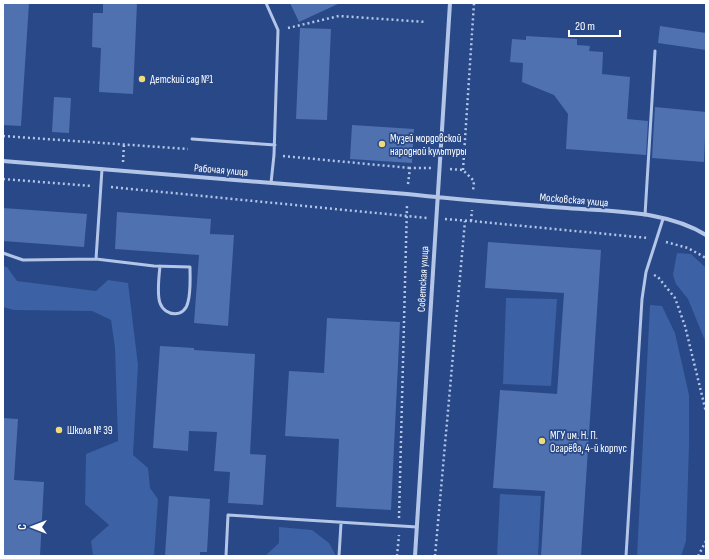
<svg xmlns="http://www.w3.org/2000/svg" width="709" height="559" viewBox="0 0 709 559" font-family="'Sofia Sans Condensed',sans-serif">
  <rect width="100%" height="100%" fill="#284888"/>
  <path fill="#3c61a4" d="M 677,253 L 691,254 L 706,268 L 706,343 L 688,299 L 676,284 L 673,275 Z
    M 3,266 L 7,267 L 17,281 L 96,291 L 108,280 L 128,283 L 138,365 L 133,455 L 148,468 L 150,488 L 158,499 L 154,556 L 93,556 L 91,541 L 109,525 L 85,504 L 86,454 L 118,441 L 115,348 L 111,320 L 92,311 L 14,310 L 3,307 Z
    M 506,298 L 557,299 L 551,386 L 503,384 Z
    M 650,305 L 662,306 L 675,333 L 689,395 L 689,445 L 686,541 L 681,556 L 637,556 Z
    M 500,494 L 541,496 L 538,556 L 497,556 Z
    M 279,527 L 312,530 L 329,543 L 336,556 L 265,556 L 279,543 Z"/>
  <path fill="#5071af" d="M 3,3 L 29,3 L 21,126 L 3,125 Z
    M 103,3 L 137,3 L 133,94 L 99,92 L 101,48 L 92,47 L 93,13 L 103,13 Z
    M 290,3 L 340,3 L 299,22 Z
    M 660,26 L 706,33 L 706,50 L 658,43 Z
    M 300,28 L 331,29 L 327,120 L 296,119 Z
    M 526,36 L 577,39 L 577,45 L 590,46 L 589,51 L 603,52 L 602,74 L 630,77 L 627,119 L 648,121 L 646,155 L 566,149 L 568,114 L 554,95 L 522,82 L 523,63 L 510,62 L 512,39 L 526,40 Z
    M 54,97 L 71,98 L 69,133 L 52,132 Z
    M 655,107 L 706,112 L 704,162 L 652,158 Z
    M 352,125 L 414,129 L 412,163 L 350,159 Z
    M 3,208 L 87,214 L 84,247 L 3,241 Z
    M 117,212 L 211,219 L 210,234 L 234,235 L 228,326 L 194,323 L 199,255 L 115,249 Z
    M 488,242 L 601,250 L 581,556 L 541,556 L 545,491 L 493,488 L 500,390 L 557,394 L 564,293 L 485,288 Z
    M 327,318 L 400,322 L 391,510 L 336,507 L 339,439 L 285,436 L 289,371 L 324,373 Z
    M 160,346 L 194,348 L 194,350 L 255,354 L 250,454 L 266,455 L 263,505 L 228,503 L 230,472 L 214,471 L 217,432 L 189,431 L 188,451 L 153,448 Z
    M 3,418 L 18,419 L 14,480 L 44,482 L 40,556 L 3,556 Z
    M 169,496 L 210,499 L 207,552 L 200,552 L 200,556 L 165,556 Z"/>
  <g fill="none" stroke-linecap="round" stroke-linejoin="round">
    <path stroke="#b4c6e8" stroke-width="2.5" stroke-dasharray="2 3" stroke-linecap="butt" d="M 288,28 L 339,16 L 426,22
      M 3,136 L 188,149
      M 283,156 L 410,168
      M 123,162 L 124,144
      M 450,169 L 463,170 L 474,181 L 473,191
      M 463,170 L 474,3
      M 3,179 L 92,186
      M 408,184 L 410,168 L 431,168
      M 111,187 L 427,218
      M 445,219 L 471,221 L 648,238
      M 471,221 L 472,210
      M 666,242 L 688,248 L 706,258
      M 654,275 L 658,277 L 675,298 L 685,326 L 706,412
      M 399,518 L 407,205
      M 397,556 L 399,535
      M 435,556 L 465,221
      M 698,556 L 706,541"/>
    <path stroke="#b4c6e8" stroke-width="3" d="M 266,3 L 278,30 L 274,155 L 271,183
      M 192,139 L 275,145
      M 645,215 L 655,51
      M 3,253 L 23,260 L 96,259 L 154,266 L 190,267 C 190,278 191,291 188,302 C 185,318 165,317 160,303 C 157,295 159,275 160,266
      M 96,259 L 102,169
      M 226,556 L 228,515 L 417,527
      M 339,556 L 341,523
      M 626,556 L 642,299 L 646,272 L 663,219"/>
    <path stroke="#b4c6e8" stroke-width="4" d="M 3,161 L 407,194 C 461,200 514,204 567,208 C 613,212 666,210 706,235
      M 415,556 L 450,3"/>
  </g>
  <g fill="#f0da7a" stroke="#284888" stroke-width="1.5">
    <circle cx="142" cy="79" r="4"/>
    <circle cx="382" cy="144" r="4"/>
    <circle cx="59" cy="430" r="4"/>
    <circle cx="542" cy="441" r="4"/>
  </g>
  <g text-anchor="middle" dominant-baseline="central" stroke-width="3.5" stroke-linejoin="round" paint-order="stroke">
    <g font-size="11" fill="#fff" stroke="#284888" text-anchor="start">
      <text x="150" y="79">Детский сад №1</text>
      <text x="390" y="138">Музей мордовской<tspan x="390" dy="13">народной культуры</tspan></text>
      <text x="67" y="430">Школа № 39</text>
      <text x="550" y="435">МГУ им. Н. П.<tspan x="550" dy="13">Огарёва, 4-й корпус</tspan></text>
    </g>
    <g font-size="11" fill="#fff" stroke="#284888">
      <text transform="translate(221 170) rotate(5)">Рабочая улица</text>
      <text transform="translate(574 200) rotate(5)">Московская улица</text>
      <text transform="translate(423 279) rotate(-87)">Советская улица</text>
    </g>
  </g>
  <rect width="709" height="559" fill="none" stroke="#ffffff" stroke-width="8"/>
  <g transform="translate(32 527) rotate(270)" stroke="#284888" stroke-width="3" paint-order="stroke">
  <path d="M0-3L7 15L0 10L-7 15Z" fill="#ffffff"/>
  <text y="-6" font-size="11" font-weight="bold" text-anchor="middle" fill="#ffffff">С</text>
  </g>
  <path d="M569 30v6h51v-6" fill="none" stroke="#ffffff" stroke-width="2"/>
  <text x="575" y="30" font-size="12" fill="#ffffff" stroke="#284888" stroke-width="3" paint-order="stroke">20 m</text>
</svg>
